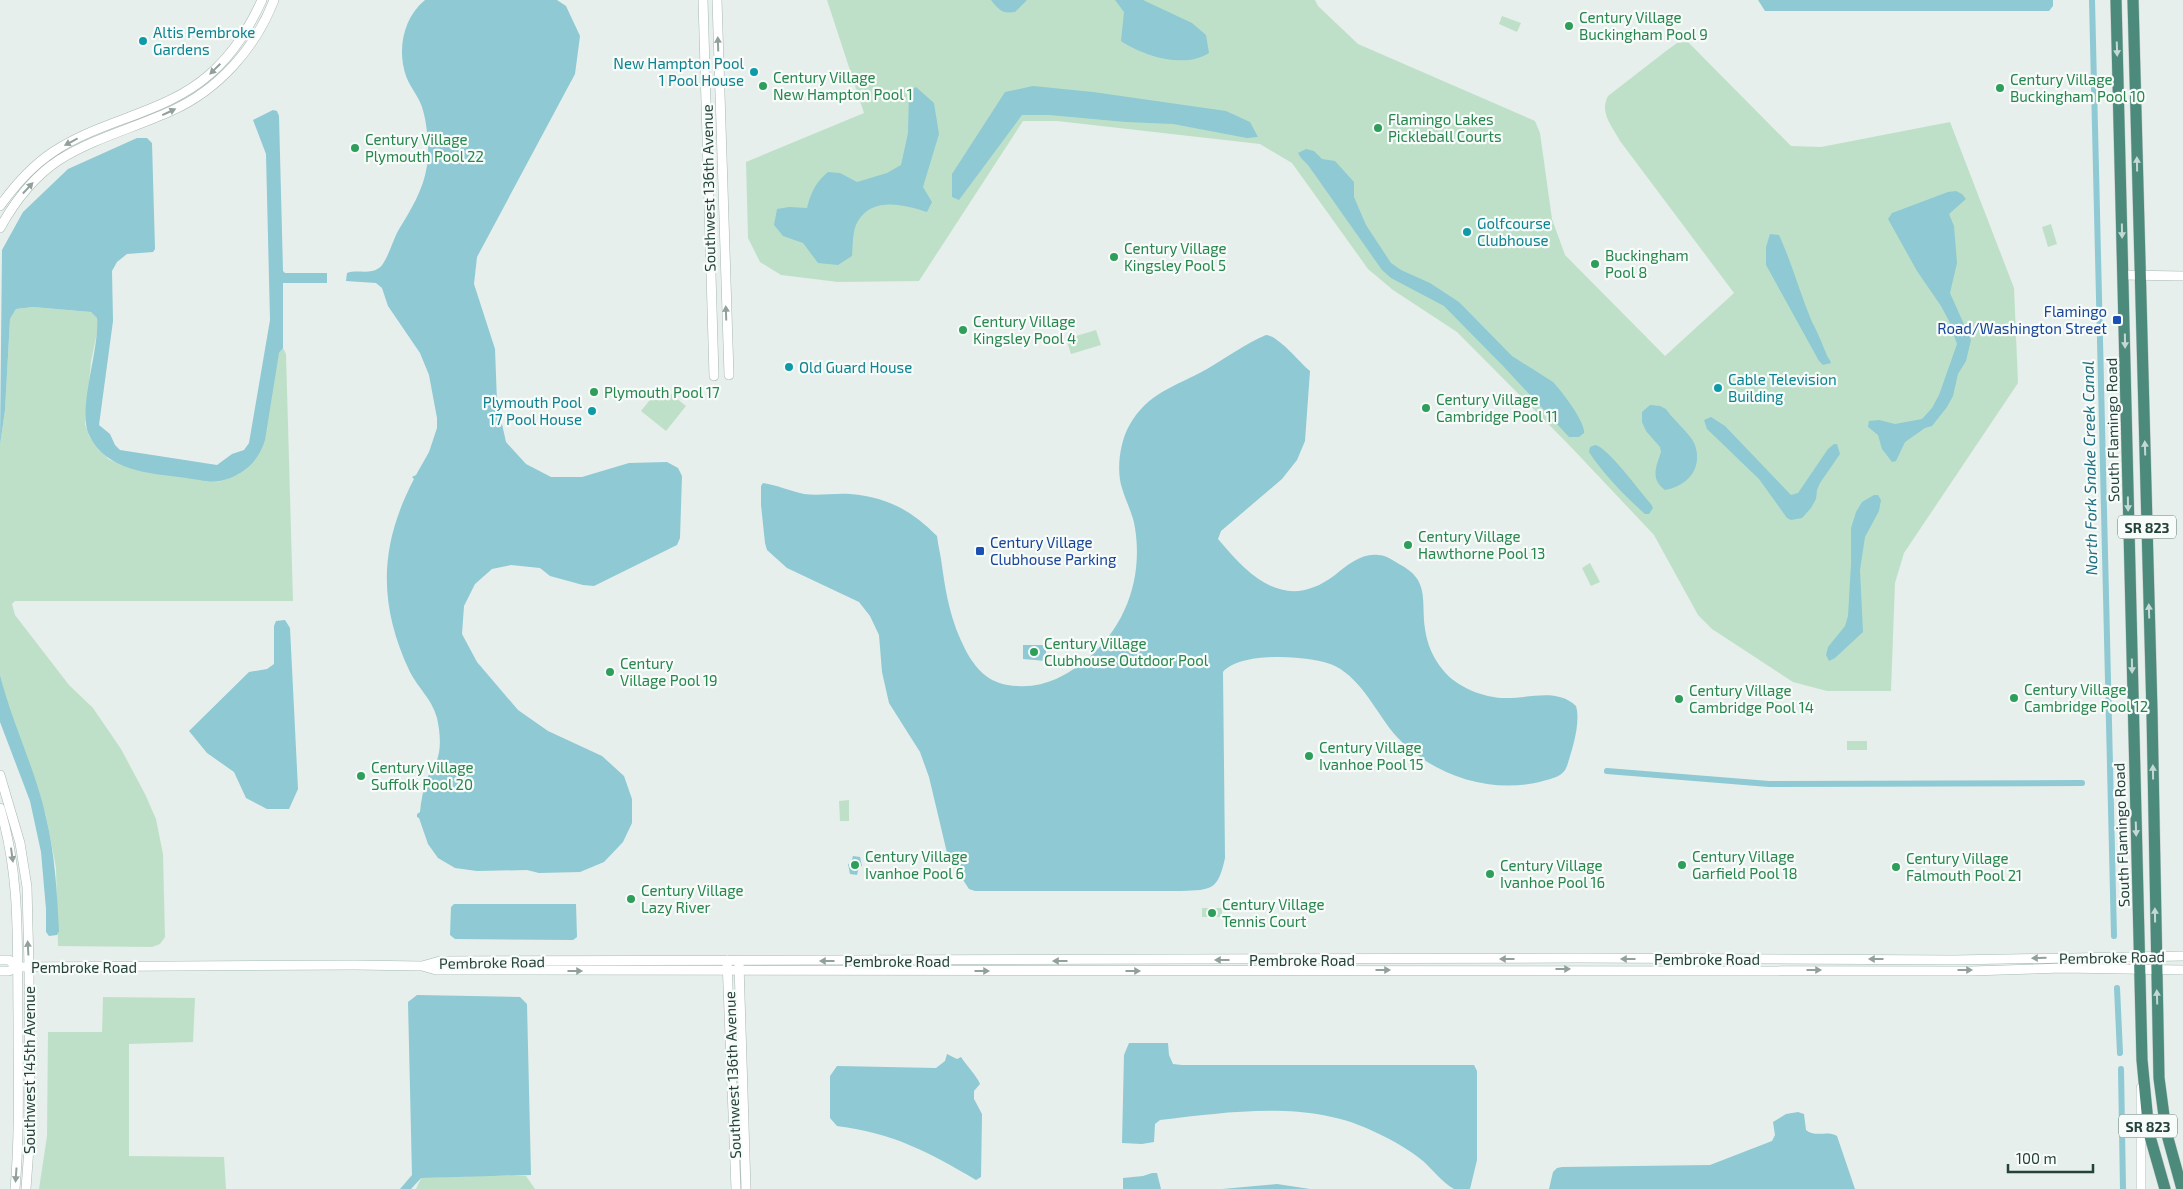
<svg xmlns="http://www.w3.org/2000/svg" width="2183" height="1189" viewBox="0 0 2183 1189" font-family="'Exo 2',sans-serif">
  <rect width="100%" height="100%" fill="#e6efeb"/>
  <path fill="#bfe0c8" d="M 827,0 L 1315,0 L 1318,6 L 1358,44 L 1535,121 L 1540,133 L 1552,219 L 1565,255 L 1665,356 L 1734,293 L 1620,141 C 1612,126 1599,113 1608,96 L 1666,51 L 1677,43 L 1688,42 L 1791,146 L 1821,147 L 1950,122 L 2014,288 L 2018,383 L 1904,553 L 1895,583 L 1891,691 L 1827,691 L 1793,682 L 1712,629 L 1698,615 L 1654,535 L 1570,446 L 1457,332 L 1393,290 L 1368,269 L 1292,163 L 1260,144 L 1057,121 L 1023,121 L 919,281 L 838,282 L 781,275 L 760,262 L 748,238 L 746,162 L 864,113 Z
    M 1502,16 L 1521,23 L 1517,32 L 1499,24 Z
    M 2051,224 L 2057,244 L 2048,247 L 2042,227 Z
    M 33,307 L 91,312 L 97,318 L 98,328 L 91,362 L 85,424 L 89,436 L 108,459 L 136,470 L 218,482 L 239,474 L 279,353 L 283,348 L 286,354 L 293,601 L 15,601 L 12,604 L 15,615 L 69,685 L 93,708 L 121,749 L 145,794 L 156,819 L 163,854 L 165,937 L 160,944 L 152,947 L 58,946 L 56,868 L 46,816 L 7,703 L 0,675 L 0,445 L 5,410 L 10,319 L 16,309 Z
    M 1096,330 L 1101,345 L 1071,354 L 1066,339 Z
    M 661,386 L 686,406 L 666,431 L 641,411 Z
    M 1590,563 L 1600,582 L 1591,586 L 1582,568 Z
    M 1847,741 L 1867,741 L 1867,750 L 1847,750 Z
    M 849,800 L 849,821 L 840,821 L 839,801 Z
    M 1202,908 L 1222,908 L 1222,917 L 1202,917 Z
    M 103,997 L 195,998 L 193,1042 L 129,1044 L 129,1156 L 224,1157 L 226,1189 L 39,1189 L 47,1136 L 48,1032 L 102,1032 Z
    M 471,1176 L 526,1176 L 535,1189 L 416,1189 L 421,1178 Z"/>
  <path fill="#8ec9d4" d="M 425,0 L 557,0 L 566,6 L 580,36 L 575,74 L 477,257 L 474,284 L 495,349 L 497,402 L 506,442 L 526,464 L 551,477 L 582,477 L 629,463 L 667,462 L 678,468 L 682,476 L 680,538 L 677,545 L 594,586 L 583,585 L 550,576 L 540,568 L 511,565 L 492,569 L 475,584 L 464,606 L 462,634 L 477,662 L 518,710 L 548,731 L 602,756 L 624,776 L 632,799 L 632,823 L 623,842 L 604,862 L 580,872 L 539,873 L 527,870 L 477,871 L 455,868 L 438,858 L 428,844 L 419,818 L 417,817 L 417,814 L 420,812 C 421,801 423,790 427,779 C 429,773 433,768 436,762 C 442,750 440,731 437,718 C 432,699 418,688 410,672 C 378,604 379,546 414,479 L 412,477 L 416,475 L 429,452 L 437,428 L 437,418 L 429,375 L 420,353 L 388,306 L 382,288 L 376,283 L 346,281 L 347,273 C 357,269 369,275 379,268 C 386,264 393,240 398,231 C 410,211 423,191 427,166 C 430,150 427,117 420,102 C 416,93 409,85 406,76 C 397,50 403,18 425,0 Z
    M 991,0 L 1027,0 L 1015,12 C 1002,14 999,10 991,0 Z
    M 1115,0 L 1143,0 L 1192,23 L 1206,35 L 1209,53 C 1185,69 1143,56 1121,41 L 1124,12 Z
    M 1758,0 L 2053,0 L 2053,6 L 2049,11 L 1765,11 Z
    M 1033,86 L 1093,92 L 1226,111 L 1250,122 L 1258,137 L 1247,138 L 1173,124 L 1126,122 L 1049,115 L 1022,115 L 959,200 L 952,197 L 952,174 L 1005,92 Z
    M 916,87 L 934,103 L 939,134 L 923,187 L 932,202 L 927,212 C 905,205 873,196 858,221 C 852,230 853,246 852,256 L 838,265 L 818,263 L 803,243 L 783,236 L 774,225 L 777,209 L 789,207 L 807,208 C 811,192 816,182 828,172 L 840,173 L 857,182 L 887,173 L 901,165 L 908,133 L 909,91 Z
    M 273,110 L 277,111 L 279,116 L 283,271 L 285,273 L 327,273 L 327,283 L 283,283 L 283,348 L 279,353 L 265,440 C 258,463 242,476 220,481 C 210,483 196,479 186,478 C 150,473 107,472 89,435 C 77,410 100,348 97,318 L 91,312 L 33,307 L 16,309 L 10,319 L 5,410 L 0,445 L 2,250 L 23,212 L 68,169 L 137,138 L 147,138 L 152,143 L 155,249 L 153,252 L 127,254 L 117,262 L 112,271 L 113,321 L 99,425 L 110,434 L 115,445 L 120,450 L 217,465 L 232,454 L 244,450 L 249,443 L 270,320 L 266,154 L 253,120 Z
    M 1306,149 L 1314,151 L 1322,159 L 1335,161 L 1354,182 L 1354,197 L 1366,225 L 1391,263 L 1401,270 L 1430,283 L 1459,302 L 1512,356 L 1553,382 C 1561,390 1586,423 1584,433 L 1579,437 L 1569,437 L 1504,367 L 1444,306 L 1391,278 L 1382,270 L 1308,165 L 1301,158 L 1298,153 Z
    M 1956,191 L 1962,194 L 1966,199 L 1949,214 L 1954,226 L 1957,263 L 1950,293 L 1971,340 L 1966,361 L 1958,374 L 1953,396 L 1947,407 L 1932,426 L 1925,428 L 1905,442 L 1896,461 L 1892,462 L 1882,449 L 1878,435 L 1868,427 L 1869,421 L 1879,420 L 1895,424 L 1922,419 L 1932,408 L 1939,395 L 1957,344 L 1949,321 L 1941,306 L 1917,271 L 1888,219 L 1892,213 L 1948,192 Z
    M 1770,234 L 1779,235 C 1792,263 1800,294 1812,322 C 1818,333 1821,341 1826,353 C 1827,357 1830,359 1831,363 L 1823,365 L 1819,361 L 1766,265 L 1766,247 Z
    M 1266,335 C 1279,336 1299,362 1310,371 L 1305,441 L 1297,460 L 1282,479 L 1221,531 L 1218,539 C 1250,577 1285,613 1335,575 C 1347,565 1362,553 1378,555 C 1385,555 1393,560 1399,564 C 1430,580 1421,599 1425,629 C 1427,644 1433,658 1443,670 C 1456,687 1486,699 1507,698 C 1531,698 1557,688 1576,706 C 1581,723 1572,750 1567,766 C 1563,777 1553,778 1543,781 C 1492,795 1433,776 1397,737 C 1377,715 1363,680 1335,666 C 1312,655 1241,651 1223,672 L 1225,858 C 1218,890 1212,890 1181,891 L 975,891 L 969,889 L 948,857 L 929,777 L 920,752 L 889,703 L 882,672 L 879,635 L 870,616 L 859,602 L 787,568 L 767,550 L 765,543 L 761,505 L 761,486 L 763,483 C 777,485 790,491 804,494 C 818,496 835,493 850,494 C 887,497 911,510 937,536 C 938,546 941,556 942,566 C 946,595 951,622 965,649 C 977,672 991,685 1017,686 C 1044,688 1066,676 1086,660 C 1126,627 1143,578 1135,528 C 1133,514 1126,502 1122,488 C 1116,470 1120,442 1129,426 C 1148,392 1175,387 1207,369 C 1226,358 1245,344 1266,335 Z
    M 1650,405 L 1660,406 L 1666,409 C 1673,420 1691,434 1695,445 C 1703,469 1687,486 1665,490 C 1650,479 1656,467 1661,452 L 1660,447 L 1646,431 L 1642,422 L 1642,412 Z
    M 1711,417 L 1725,426 L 1791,495 L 1798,493 L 1828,449 L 1834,444 L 1837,444 L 1840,454 L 1820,483 L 1817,490 L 1816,499 L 1811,508 L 1802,518 L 1791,520 L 1787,518 L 1759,479 L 1707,429 L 1704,420 Z
    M 1595,445 C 1608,447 1640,492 1651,504 L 1653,508 L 1649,514 L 1645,514 C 1624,495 1604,475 1589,452 L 1590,447 Z
    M 1874,495 L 1878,495 L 1881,500 L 1879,511 L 1865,537 L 1860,570 L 1863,632 L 1835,658 L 1829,661 L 1826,655 L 1828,647 L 1845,626 L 1848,616 L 1851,564 L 1851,528 L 1856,512 L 1862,502 Z
    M 285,620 L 290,628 L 298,789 L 289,809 L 267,809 L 246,798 L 234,772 L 207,753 L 189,731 L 249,672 L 267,669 L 274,664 L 274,626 L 276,621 Z
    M 1023,645 L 1046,645 L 1046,661 L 1023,659 Z
    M 0,675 C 12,723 35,768 46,817 C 55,855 57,892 59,931 L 57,935 L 49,936 L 46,932 L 46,909 L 41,852 L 30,801 L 0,722 Z
    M 853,856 L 860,857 L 862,866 L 859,867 L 857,875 L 850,874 L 848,864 L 851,863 Z
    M 454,904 L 576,904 L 577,937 L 573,940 L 455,939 L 450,935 L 451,907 Z
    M 417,995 L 520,997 L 527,1004 L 531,1175 L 421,1178 L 411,1189 L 400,1189 L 412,1175 L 408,1002 Z
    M 1129,1043 L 1168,1043 L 1169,1055 L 1173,1064 L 1182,1065 L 1474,1065 L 1477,1071 L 1477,1160 L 1470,1189 L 1454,1189 C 1442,1182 1433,1170 1423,1161 C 1410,1150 1392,1140 1377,1133 C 1311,1099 1230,1112 1160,1120 L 1155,1124 L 1154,1142 L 1142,1144 L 1122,1143 L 1124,1055 Z
    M 947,1054 L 957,1059 L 961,1057 C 964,1062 979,1079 980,1084 L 974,1091 L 974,1099 L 982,1114 L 981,1177 L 976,1180 C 929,1152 893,1133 837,1126 L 830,1118 L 830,1076 L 837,1066 L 936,1068 L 945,1061 Z
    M 1798,1112 L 1804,1114 L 1806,1130 C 1815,1138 1827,1130 1837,1136 L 1855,1189 L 1549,1189 L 1553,1172 L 1557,1168 L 1562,1167 L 1710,1165 L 1772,1141 L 1775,1135 L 1773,1122 L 1786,1114 Z
    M 1152,1173 L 1157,1173 L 1161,1189 L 1123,1189 L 1123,1178 L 1143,1176 Z
    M 1277,1184 L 1310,1189 L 1222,1189 Z"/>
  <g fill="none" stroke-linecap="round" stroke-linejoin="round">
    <path stroke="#8ec9d4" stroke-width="6" d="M 2092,0 L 2114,936
      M 1607,771 L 1769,784 L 2082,783
      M 2117,988 L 2120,1053
      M 2121,1069 L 2123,1189"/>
    <defs>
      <path id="tertiary" d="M 703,0 L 714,376
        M 717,0 L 729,375
        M 0,206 C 15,185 32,166 53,152 C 102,119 165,114 210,74 C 234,53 249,28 262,0
        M 0,228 C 15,201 33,177 59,160 C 94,138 134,128 171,111 C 218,90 255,49 274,0
        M 2123,275 L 2183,276
        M 0,775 L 20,843 L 27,887 L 29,967 L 30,1134 L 26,1189
        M 0,808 C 21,877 17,947 18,1018 C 18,1075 20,1132 15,1189
        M 727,960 L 736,1189
        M 739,964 L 746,1189"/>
      <path id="secondary" d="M 0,960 L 9,960 L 17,967
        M 422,966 L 440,961 L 1580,958 L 1953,960 L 2183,956
        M 0,971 L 9,971 L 17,967 L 354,965 L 422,966 L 436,970 L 1971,971 L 2063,968 L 2183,970
        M 2141,1088 L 2141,1189"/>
      <path id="trunk" d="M 2116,0 L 2142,1060 L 2149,1133 L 2165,1189
        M 2133,0 L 2152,712 L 2159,1078 L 2166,1131 L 2182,1189"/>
    </defs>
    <use href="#tertiary" stroke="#a8b8b2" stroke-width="10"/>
    <use href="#secondary" stroke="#a4bbb3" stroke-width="10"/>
    <use href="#trunk" stroke="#c2cac8" stroke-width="12"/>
    <use href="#tertiary" stroke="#fff" stroke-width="9"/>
    <use href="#secondary" stroke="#fff" stroke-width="9"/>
    <use href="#trunk" stroke="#4c8a7c" stroke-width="11"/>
  </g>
  <defs><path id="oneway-solid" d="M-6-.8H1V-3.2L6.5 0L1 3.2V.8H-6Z" transform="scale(1.25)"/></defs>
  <g fill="#92a09c">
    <use href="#oneway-solid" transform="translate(718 44) rotate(-92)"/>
    <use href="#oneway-solid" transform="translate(215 69) rotate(136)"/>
    <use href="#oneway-solid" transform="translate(169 112) rotate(-25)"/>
    <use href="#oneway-solid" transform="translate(71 142) rotate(152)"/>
    <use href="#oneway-solid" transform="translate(28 188) rotate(-47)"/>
    <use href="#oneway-solid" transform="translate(726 313) rotate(-92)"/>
    <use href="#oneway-solid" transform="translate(12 855) rotate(82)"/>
    <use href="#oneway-solid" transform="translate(28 948) rotate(-93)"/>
    <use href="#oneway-solid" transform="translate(2039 958) rotate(179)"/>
    <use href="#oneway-solid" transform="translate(1507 959) rotate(180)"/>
    <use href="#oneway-solid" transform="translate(1628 959) rotate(-180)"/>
    <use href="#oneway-solid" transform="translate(1876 959) rotate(-180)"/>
    <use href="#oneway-solid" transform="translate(1222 960) rotate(180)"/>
    <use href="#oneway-solid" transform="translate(827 961) rotate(-180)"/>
    <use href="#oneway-solid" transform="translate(1060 961) rotate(180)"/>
    <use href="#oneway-solid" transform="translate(1563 969)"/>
    <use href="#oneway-solid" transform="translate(1383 970)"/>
    <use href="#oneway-solid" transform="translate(1814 970)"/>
    <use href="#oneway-solid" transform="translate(1965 970)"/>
    <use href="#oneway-solid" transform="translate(575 971)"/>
    <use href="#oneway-solid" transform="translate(982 971)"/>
    <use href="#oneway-solid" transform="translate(1133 971)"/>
    <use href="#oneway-solid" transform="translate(16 1175) rotate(94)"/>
  </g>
  <g fill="#c4d9d4">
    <use href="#oneway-solid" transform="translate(2117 49) rotate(88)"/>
    <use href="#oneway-solid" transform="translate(2137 164) rotate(-91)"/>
    <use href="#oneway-solid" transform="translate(2122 231) rotate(89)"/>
    <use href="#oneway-solid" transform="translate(2125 341) rotate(89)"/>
    <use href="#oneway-solid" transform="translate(2145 448) rotate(-92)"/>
    <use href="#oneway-solid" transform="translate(2128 504) rotate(89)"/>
    <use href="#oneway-solid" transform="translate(2149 611) rotate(-92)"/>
    <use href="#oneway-solid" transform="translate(2132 666) rotate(89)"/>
    <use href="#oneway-solid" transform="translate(2153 772) rotate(-91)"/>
    <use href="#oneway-solid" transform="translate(2136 829) rotate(88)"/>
    <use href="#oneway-solid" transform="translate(2155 915) rotate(-91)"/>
    <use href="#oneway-solid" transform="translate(2157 997) rotate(-92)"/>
  </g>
  <g fill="#2e9e5b" stroke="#f7fbf9" stroke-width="2">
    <circle cx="1569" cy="26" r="5"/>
    <circle cx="763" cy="86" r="5"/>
    <circle cx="2000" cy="88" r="5"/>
    <circle cx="1378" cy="128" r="5"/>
    <circle cx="355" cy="148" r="5"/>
    <circle cx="1114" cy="257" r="5"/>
    <circle cx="1595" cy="264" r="5"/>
    <circle cx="963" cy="330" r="5"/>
    <circle cx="594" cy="392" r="5"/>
    <circle cx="1426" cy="408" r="5"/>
    <circle cx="1408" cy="545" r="5"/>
    <circle cx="1034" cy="652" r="5"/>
    <circle cx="610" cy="672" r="5"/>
    <circle cx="2014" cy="698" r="5"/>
    <circle cx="1679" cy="699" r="5"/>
    <circle cx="1309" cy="756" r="5"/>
    <circle cx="361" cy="776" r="5"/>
    <circle cx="855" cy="865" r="5"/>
    <circle cx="1682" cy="865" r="5"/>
    <circle cx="1896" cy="867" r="5"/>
    <circle cx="1490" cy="874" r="5"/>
    <circle cx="631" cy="899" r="5"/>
    <circle cx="1212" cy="913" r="5"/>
  </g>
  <g fill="#0f9aa8" stroke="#f7fbf9" stroke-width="2">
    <circle cx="143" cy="41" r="5"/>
    <circle cx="754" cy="72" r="5"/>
    <circle cx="1467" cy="232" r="5"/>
    <circle cx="789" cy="367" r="5"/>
    <circle cx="1718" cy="388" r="5"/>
    <circle cx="592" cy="411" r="5"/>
  </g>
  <g fill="#1a4fb4" stroke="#f7fbf9" stroke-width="2">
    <rect x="2112" y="315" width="10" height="10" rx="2.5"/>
    <rect x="975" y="546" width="10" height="10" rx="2.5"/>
  </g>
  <g text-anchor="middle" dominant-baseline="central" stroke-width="4.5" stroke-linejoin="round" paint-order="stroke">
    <g fill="#f7fbf9" stroke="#637a73" stroke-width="1">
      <rect x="2118" y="515.5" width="58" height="23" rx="4"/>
      <rect x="2119" y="1114.5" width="58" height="23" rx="4"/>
    </g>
    <g font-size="14" font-weight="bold" fill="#24423a">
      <text x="2147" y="527">SR 823</text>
      <text x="2148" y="1126">SR 823</text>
    </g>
    <g font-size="15" fill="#27864d" stroke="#f7fbf9" text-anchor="start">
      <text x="1579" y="17">Century Village<tspan x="1579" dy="17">Buckingham Pool 9</tspan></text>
      <text x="773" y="77">Century Village<tspan x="773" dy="17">New Hampton Pool 1</tspan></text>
      <text x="2010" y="79">Century Village<tspan x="2010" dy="17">Buckingham Pool 10</tspan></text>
      <text x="1388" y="119">Flamingo Lakes<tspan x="1388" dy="17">Pickleball Courts</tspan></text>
      <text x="365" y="139">Century Village<tspan x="365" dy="17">Plymouth Pool 22</tspan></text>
      <text x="1124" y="248">Century Village<tspan x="1124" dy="17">Kingsley Pool 5</tspan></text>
      <text x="1605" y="255">Buckingham<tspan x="1605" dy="17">Pool 8</tspan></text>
      <text x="973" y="321">Century Village<tspan x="973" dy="17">Kingsley Pool 4</tspan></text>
      <text x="604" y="392">Plymouth Pool 17</text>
      <text x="1436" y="399">Century Village<tspan x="1436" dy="17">Cambridge Pool 11</tspan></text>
      <text x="1418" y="536">Century Village<tspan x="1418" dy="17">Hawthorne Pool 13</tspan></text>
      <text x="1044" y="643">Century Village<tspan x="1044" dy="17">Clubhouse Outdoor Pool</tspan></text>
      <text x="620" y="663">Century<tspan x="620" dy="17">Village Pool 19</tspan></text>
      <text x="2024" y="689">Century Village<tspan x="2024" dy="17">Cambridge Pool 12</tspan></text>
      <text x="1689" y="690">Century Village<tspan x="1689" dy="17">Cambridge Pool 14</tspan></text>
      <text x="1319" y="747">Century Village<tspan x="1319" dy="17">Ivanhoe Pool 15</tspan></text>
      <text x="371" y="767">Century Village<tspan x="371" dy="17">Suffolk Pool 20</tspan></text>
      <text x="865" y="856">Century Village<tspan x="865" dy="17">Ivanhoe Pool 6</tspan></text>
      <text x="1692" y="856">Century Village<tspan x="1692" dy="17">Garfield Pool 18</tspan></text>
      <text x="1906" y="858">Century Village<tspan x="1906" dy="17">Falmouth Pool 21</tspan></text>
      <text x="1500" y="865">Century Village<tspan x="1500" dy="17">Ivanhoe Pool 16</tspan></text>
      <text x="641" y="890">Century Village<tspan x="641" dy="17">Lazy River</tspan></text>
      <text x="1222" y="904">Century Village<tspan x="1222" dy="17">Tennis Court</tspan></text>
    </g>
    <g font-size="15" fill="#0d838f" stroke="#f7fbf9" text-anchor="start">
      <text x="153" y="32">Altis Pembroke<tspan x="153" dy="17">Gardens</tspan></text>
      <text x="744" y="63" text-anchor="end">New Hampton Pool<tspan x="744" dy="17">1 Pool House</tspan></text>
      <text x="1477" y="223">Golfcourse<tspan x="1477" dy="17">Clubhouse</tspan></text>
      <text x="799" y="367">Old Guard House</text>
      <text x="1728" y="379">Cable Television<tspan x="1728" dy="17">Building</tspan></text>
      <text x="582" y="402" text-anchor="end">Plymouth Pool<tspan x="582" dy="17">17 Pool House</tspan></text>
    </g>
    <g font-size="15" fill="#24423a" stroke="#f7fbf9">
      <text transform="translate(708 188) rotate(-91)">Southwest 136th Avenue</text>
      <text transform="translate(2112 430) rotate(-91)">South Flamingo Road</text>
      <text transform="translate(2121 835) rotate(-92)">South Flamingo Road</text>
      <text transform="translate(2112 957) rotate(-1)">Pembroke Road</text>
      <text x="1707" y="959">Pembroke Road</text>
      <text x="1302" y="960">Pembroke Road</text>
      <text x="897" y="961">Pembroke Road</text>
      <text transform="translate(492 962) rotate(-1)">Pembroke Road</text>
      <text x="84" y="967">Pembroke Road</text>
      <text transform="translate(29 1070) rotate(-90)">Southwest 145th Avenue</text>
      <text transform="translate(732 1075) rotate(-92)">Southwest 136th Avenue</text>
    </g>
    <g font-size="15" fill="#164399" stroke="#f7fbf9" text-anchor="end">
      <text x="2107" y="311">Flamingo<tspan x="2107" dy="17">Road/Washington Street</tspan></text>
      <text x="990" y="542" text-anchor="start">Century Village<tspan x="990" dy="17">Clubhouse Parking</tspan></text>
    </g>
    <g font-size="16" font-style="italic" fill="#1c6f80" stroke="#f7fbf9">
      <text transform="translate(2089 468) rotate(-91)">North Fork Snake Creek Canal</text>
    </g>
  </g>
  <path d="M2008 1164v8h85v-8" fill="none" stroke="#24423a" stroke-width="2.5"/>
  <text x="2016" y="1164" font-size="15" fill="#24423a" stroke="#f7fbf9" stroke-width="4" paint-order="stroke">100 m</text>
</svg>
